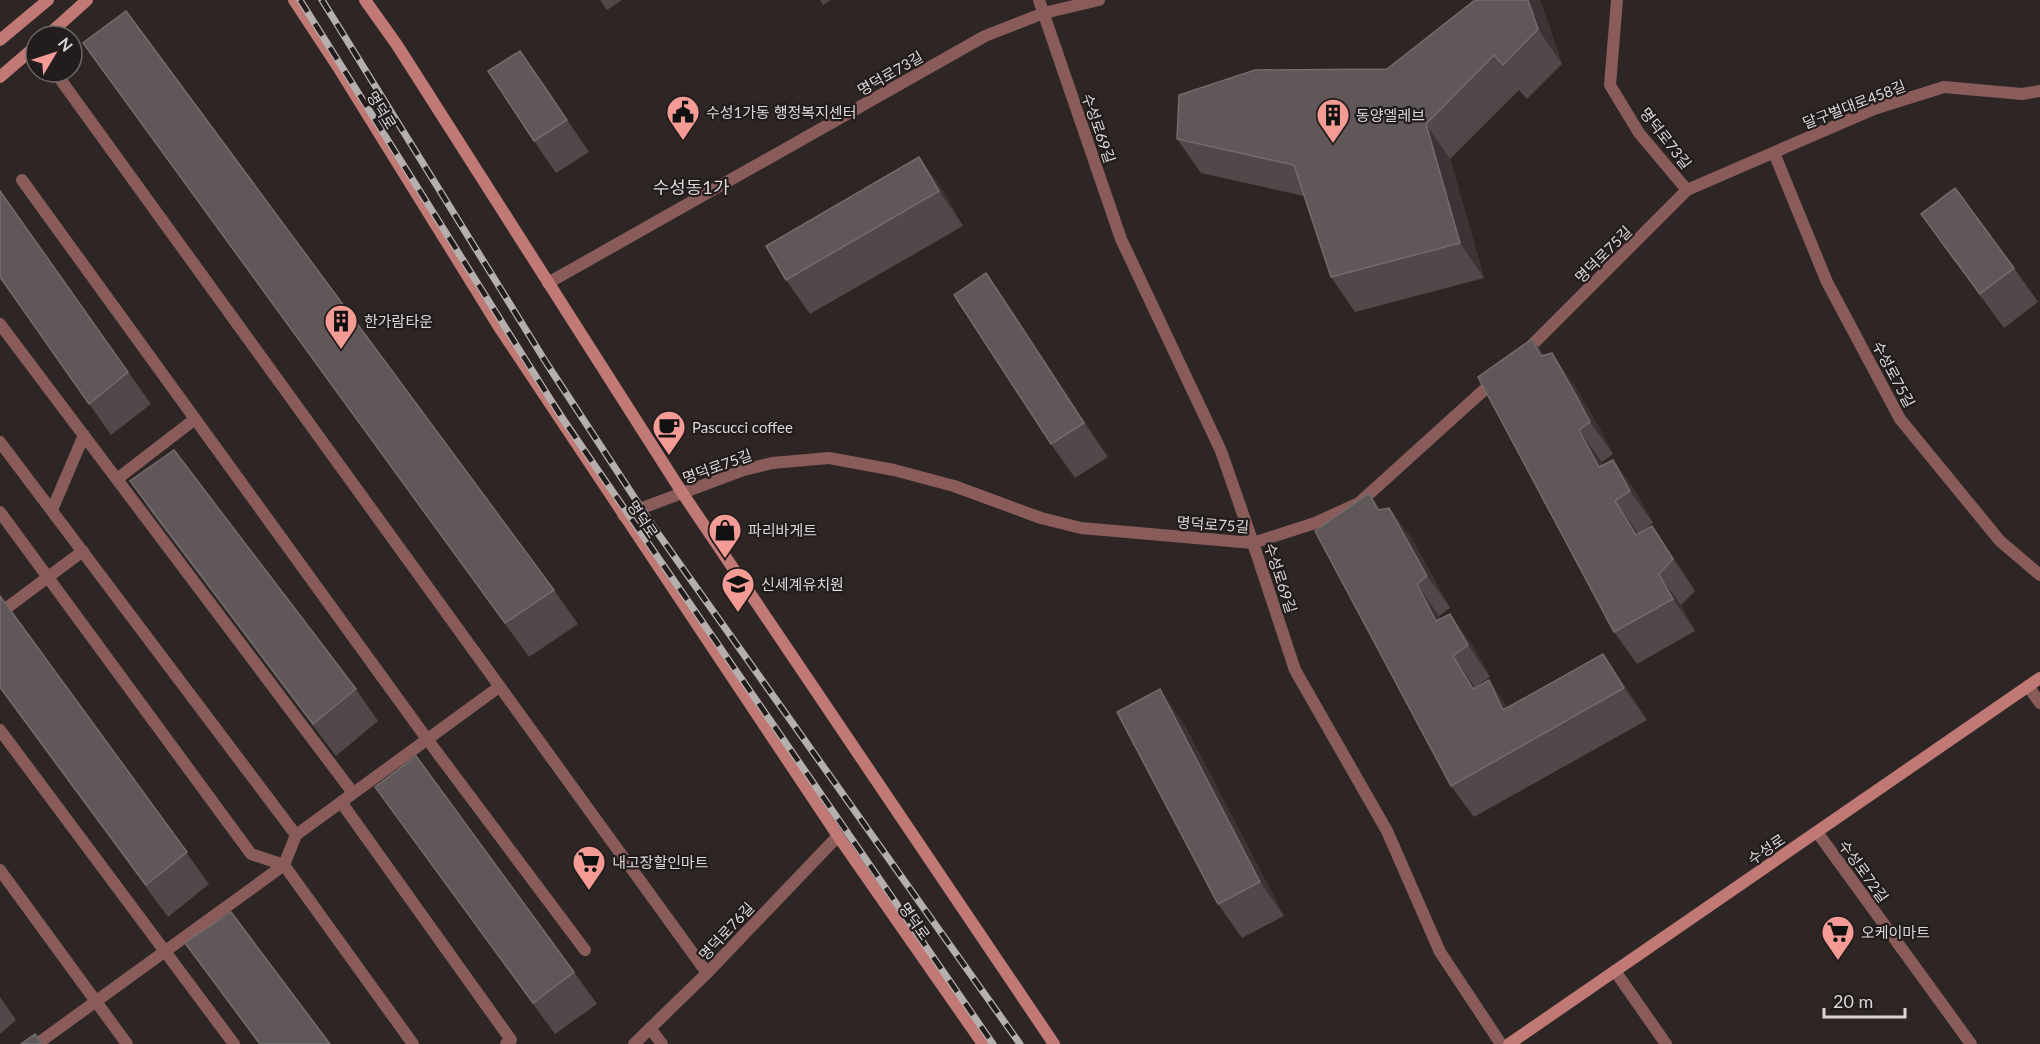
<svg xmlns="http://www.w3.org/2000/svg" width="2040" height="1044" viewBox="0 0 2040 1044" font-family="Lato,'Noto Sans KR',sans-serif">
  <rect width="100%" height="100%" fill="#2d2625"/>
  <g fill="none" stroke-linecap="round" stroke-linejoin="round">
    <path stroke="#895c5a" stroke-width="12" d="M 55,72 L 707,973
      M 22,180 L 427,739 L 585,950
      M 0,324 L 353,793
      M 0,442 L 296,835
      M 117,479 L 195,419
      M 52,510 L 84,435
      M 0,512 L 251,854 L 284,865
      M 0,613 L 83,551
      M 0,730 L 234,1044
      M 341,802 L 511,1040 L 506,1044
      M 0,870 L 127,1044
      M 650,1028 L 662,1044
      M 37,1044 L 284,865
      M 413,1044 L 284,865 L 296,835 L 499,687"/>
    <path stroke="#895c5a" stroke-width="12" d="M 1039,0 L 1121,239 L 1221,451 L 1253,543 L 1295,670 L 1387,831 L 1440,952 L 1501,1044
      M 1617,0 L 1610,85 L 1639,133 L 1687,190
      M 1774,153 L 1827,282 L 1900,419 L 2000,541 L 2040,575
      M 548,283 L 985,36 L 1044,13 L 1099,0
      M 1523,354 L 1687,190 L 1874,109 L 1944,87 L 2022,94 L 2040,91
      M 623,515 L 744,470 L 772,463 L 829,458 L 894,470 L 954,486 L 1041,518 L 1081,528 L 1253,543 L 1315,523 L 1359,503 L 1495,380
      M 2028,686 L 2040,703
      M 1817,832 L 1971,1044
      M 1615,971 L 1666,1044
      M 634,1044 L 707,973 L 838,836"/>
    <path stroke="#c07975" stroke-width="12" d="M 294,0 L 340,70 L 501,330 L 838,836 L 983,1044
      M 365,0 L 397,45 L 683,494 L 1054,1044
      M 47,36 L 87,0
      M 0,40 L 48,0
      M 0,77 L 36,46
      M 1509,1044 L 2040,678"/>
    <defs>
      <path id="rail" d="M 300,0 L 562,418 L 993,1044
        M 322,0 L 547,364 L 657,532 L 1020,1044"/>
    </defs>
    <use href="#rail" stroke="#b5afae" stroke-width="7"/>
    <use href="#rail" stroke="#231c1c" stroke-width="4.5" stroke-dasharray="14" stroke-linecap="butt"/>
  </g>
  <path fill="#514949" d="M 600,0 L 622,0 L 607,10 Z
    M 820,0 L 831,0 L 823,5 Z
    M 1541,2 L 1562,64 L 1527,99 L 1519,90 L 1450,159 L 1484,278 L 1355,312 L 1331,277 L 1304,196 L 1201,173 L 1177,139 L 1387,69 Z
    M 83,43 L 554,590 L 578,624 L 529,657 Z
    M 520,51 L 589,152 L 556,173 L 534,141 Z
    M 919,157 L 944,192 L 963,226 L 810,314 L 786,280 Z
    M 0,191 L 151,404 L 111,435 L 0,277 Z
    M 1921,214 L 2014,268 L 2038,302 L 2004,328 L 1945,248 Z
    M 986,273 L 1010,307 L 1108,457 L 1075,478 L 1051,444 Z
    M 1532,339 L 1544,355 L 1574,385 L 1601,431 L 1613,454 L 1602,462 L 1603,465 L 1613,460 L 1636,492 L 1653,523 L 1638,534 L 1674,558 L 1695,591 L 1681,605 L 1695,631 L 1637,664 L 1614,632 Z
    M 130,481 L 356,689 L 378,721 L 336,756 L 152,513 Z
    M 1389,508 L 1412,539 L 1450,608 L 1439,616 L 1440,619 L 1473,646 L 1490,677 L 1475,687 L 1508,707 L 1603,654 L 1625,686 L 1647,720 L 1474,817 L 1451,786 L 1381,510 Z
    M 0,596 L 209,884 L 168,917 L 0,689 Z
    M 1184,724 L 1284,916 L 1242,938 L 1218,904 Z
    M 375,787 L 574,972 L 597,1004 L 555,1034 Z
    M 185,943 L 330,1044 L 259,1044 Z
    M 0,997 L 16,1020 L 0,1034 Z"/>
  <path fill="#3c3434" d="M 1528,0 L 1540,0 L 1541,2 L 1562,64 L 1538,29 Z
    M 520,51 L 543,82 L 589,152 L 567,120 Z
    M 1426,124 L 1450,159 L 1484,278 L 1460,243 Z
    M 919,157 L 944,192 L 963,226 L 939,191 Z
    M 986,273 L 1010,307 L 1108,457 L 1084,423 Z
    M 1532,339 L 1554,371 L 1541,356 Z
    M 1552,353 L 1574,385 L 1601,431 L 1613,454 L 1590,422 Z
    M 1579,430 L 1602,462 L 1621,499 L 1599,467 Z
    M 1613,460 L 1636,492 L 1653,523 L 1630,491 Z
    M 1369,493 L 1391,524 L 1378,510 Z
    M 1615,501 L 1638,533 L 1658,567 L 1636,535 Z
    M 1389,508 L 1412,539 L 1450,608 L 1427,576 Z
    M 1652,526 L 1674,558 L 1695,591 L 1673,559 Z
    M 1659,574 L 1681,605 L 1695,631 L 1673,599 Z
    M 1417,584 L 1439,616 L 1459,653 L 1436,621 Z
    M 1450,614 L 1473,646 L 1490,677 L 1468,645 Z
    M 1603,654 L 1625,686 L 1647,720 L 1624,688 Z
    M 1453,656 L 1475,687 L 1473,689 Z
    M 1489,680 L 1511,712 L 1503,710 Z
    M 1160,689 L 1184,724 L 1284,916 L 1260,882 Z"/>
  <path fill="#605858" stroke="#736c6c" stroke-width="1.5" d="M 1475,0 L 1528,0 L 1538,29 L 1503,65 L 1494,55 L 1426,124 L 1460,243 L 1331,277 L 1294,165 L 1177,139 L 1179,95 L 1255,70 L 1387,69 Z
    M 126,11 L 554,590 L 505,623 L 83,43 Z
    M 520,51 L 567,120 L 534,141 L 488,71 Z
    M 919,157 L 939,191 L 786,280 L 766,246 Z
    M 1955,188 L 2014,268 L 1980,294 L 1921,214 Z
    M 0,191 L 128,372 L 89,404 L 0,277 Z
    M 986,273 L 1084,423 L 1051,444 L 954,295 Z
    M 1532,339 L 1541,356 L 1552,353 L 1578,399 L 1590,422 L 1579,430 L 1599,467 L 1613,460 L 1630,491 L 1615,501 L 1636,535 L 1652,526 L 1673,559 L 1659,574 L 1673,599 L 1614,632 L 1478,377 Z
    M 174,450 L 356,689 L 313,724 L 130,481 Z
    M 1369,493 L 1378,510 L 1389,508 L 1427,576 L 1417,584 L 1436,621 L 1450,614 L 1468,645 L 1453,656 L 1473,689 L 1489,680 L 1503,710 L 1603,654 L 1624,688 L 1451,786 L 1315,531 Z
    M 0,596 L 187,852 L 146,885 L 0,687 Z
    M 1160,689 L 1260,882 L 1218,904 L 1117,712 Z
    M 416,756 L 574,972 L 533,1003 L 375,787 Z
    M 231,912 L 330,1044 L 260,1044 L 185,943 Z
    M 35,1034 L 42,1044 L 21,1044 Z"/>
  <defs>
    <symbol id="civic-pin" viewBox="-11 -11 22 30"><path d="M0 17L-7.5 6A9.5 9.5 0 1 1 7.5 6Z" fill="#f59b96" stroke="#231c1c"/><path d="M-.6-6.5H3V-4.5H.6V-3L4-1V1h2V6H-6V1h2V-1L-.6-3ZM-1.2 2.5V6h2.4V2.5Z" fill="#111"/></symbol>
    <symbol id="building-pin" viewBox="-11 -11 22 30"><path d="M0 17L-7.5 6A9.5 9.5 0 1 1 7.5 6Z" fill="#f59b96" stroke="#231c1c"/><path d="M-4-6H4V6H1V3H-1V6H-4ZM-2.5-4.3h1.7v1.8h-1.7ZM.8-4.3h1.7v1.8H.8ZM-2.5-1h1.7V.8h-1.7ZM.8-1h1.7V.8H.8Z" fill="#111"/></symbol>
    <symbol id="cafe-pin" viewBox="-11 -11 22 30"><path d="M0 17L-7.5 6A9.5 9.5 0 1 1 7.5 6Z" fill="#f59b96" stroke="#231c1c"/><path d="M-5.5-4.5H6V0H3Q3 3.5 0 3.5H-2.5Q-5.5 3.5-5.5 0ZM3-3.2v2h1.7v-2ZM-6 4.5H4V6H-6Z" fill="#111"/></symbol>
    <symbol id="shop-pin" viewBox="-11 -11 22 30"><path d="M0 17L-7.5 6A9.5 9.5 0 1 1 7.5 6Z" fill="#f59b96" stroke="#231c1c"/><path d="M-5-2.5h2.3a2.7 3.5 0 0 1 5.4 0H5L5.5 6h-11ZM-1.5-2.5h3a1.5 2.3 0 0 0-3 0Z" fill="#111"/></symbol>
    <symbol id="school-pin" viewBox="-11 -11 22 30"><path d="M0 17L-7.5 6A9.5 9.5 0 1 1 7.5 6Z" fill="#f59b96" stroke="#231c1c"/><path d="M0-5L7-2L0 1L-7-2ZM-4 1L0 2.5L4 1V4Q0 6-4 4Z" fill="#111"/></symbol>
    <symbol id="supermarket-pin" viewBox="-11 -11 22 30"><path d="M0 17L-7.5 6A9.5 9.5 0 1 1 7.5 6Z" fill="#f59b96" stroke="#231c1c"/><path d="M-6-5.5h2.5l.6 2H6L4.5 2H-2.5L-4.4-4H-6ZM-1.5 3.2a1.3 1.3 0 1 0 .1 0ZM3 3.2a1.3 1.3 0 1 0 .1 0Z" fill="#111"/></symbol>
  </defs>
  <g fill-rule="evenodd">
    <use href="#civic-pin" x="664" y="93" width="38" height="52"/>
    <use href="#building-pin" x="1314" y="96" width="38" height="52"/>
    <use href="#building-pin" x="322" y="302" width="38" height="52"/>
    <use href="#cafe-pin" x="650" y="408" width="38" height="52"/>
    <use href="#shop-pin" x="706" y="511" width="38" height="52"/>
    <use href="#school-pin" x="719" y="565" width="38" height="52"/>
    <use href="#supermarket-pin" x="570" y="843" width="38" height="52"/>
    <use href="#supermarket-pin" x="1819" y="913" width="38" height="52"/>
  </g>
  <g text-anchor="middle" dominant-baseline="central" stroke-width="4.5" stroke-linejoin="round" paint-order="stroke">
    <g font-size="15" fill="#ddd7d7" stroke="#231c1c">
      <text transform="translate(890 73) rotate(-30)">명덕로73길</text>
      <text transform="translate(1854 104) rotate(-21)">달구벌대로458길</text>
      <text transform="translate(382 110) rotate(58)">명덕로</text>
      <text transform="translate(1099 128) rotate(71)">수성로69길</text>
      <text transform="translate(1666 138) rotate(52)">명덕로73길</text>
      <text transform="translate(1603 254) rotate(-45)">명덕로75길</text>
      <text transform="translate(1894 374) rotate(62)">수성로75길</text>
      <text transform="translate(717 466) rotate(-20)">명덕로75길</text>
      <text transform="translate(643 519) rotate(56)">명덕로</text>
      <text transform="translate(1213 524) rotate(4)">명덕로75길</text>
      <text transform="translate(1281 578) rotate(72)">수성로69길</text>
      <text transform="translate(1766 849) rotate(-34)">수성로</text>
      <text transform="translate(1864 871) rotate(54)">수성로72길</text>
      <text transform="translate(915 921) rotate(55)">명덕로</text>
      <text transform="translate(726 931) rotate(-47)">명덕로76길</text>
    </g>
    <g font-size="15" fill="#ddd7d7" stroke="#231c1c" text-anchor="start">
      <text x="706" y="112">수성1가동 행정복지센터</text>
      <text x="1356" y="115">동양엘레브</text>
      <text x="364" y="321">한가람타운</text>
      <text x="692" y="427">Pascucci coffee</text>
      <text x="748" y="530">파리바게트</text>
      <text x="761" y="584">신세계유치원</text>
      <text x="612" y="862">내고장할인마트</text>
      <text x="1861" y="932">오케이마트</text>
    </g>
    <g font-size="18" fill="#ddd7d7" stroke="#231c1c">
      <text x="691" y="187">수성동1가</text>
    </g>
  </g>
  <g transform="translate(54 54) rotate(51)"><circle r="28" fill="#231c1c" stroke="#6d6767" stroke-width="1.5"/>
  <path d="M0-4.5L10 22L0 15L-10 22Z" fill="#f59b96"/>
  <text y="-9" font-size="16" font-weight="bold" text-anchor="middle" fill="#ddd7d7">N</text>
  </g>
  <path d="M1824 1008v9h81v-9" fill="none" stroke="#ddd7d7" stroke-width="3"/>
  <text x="1833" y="1008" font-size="18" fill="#ddd7d7" stroke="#231c1c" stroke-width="4.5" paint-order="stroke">20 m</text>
</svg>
